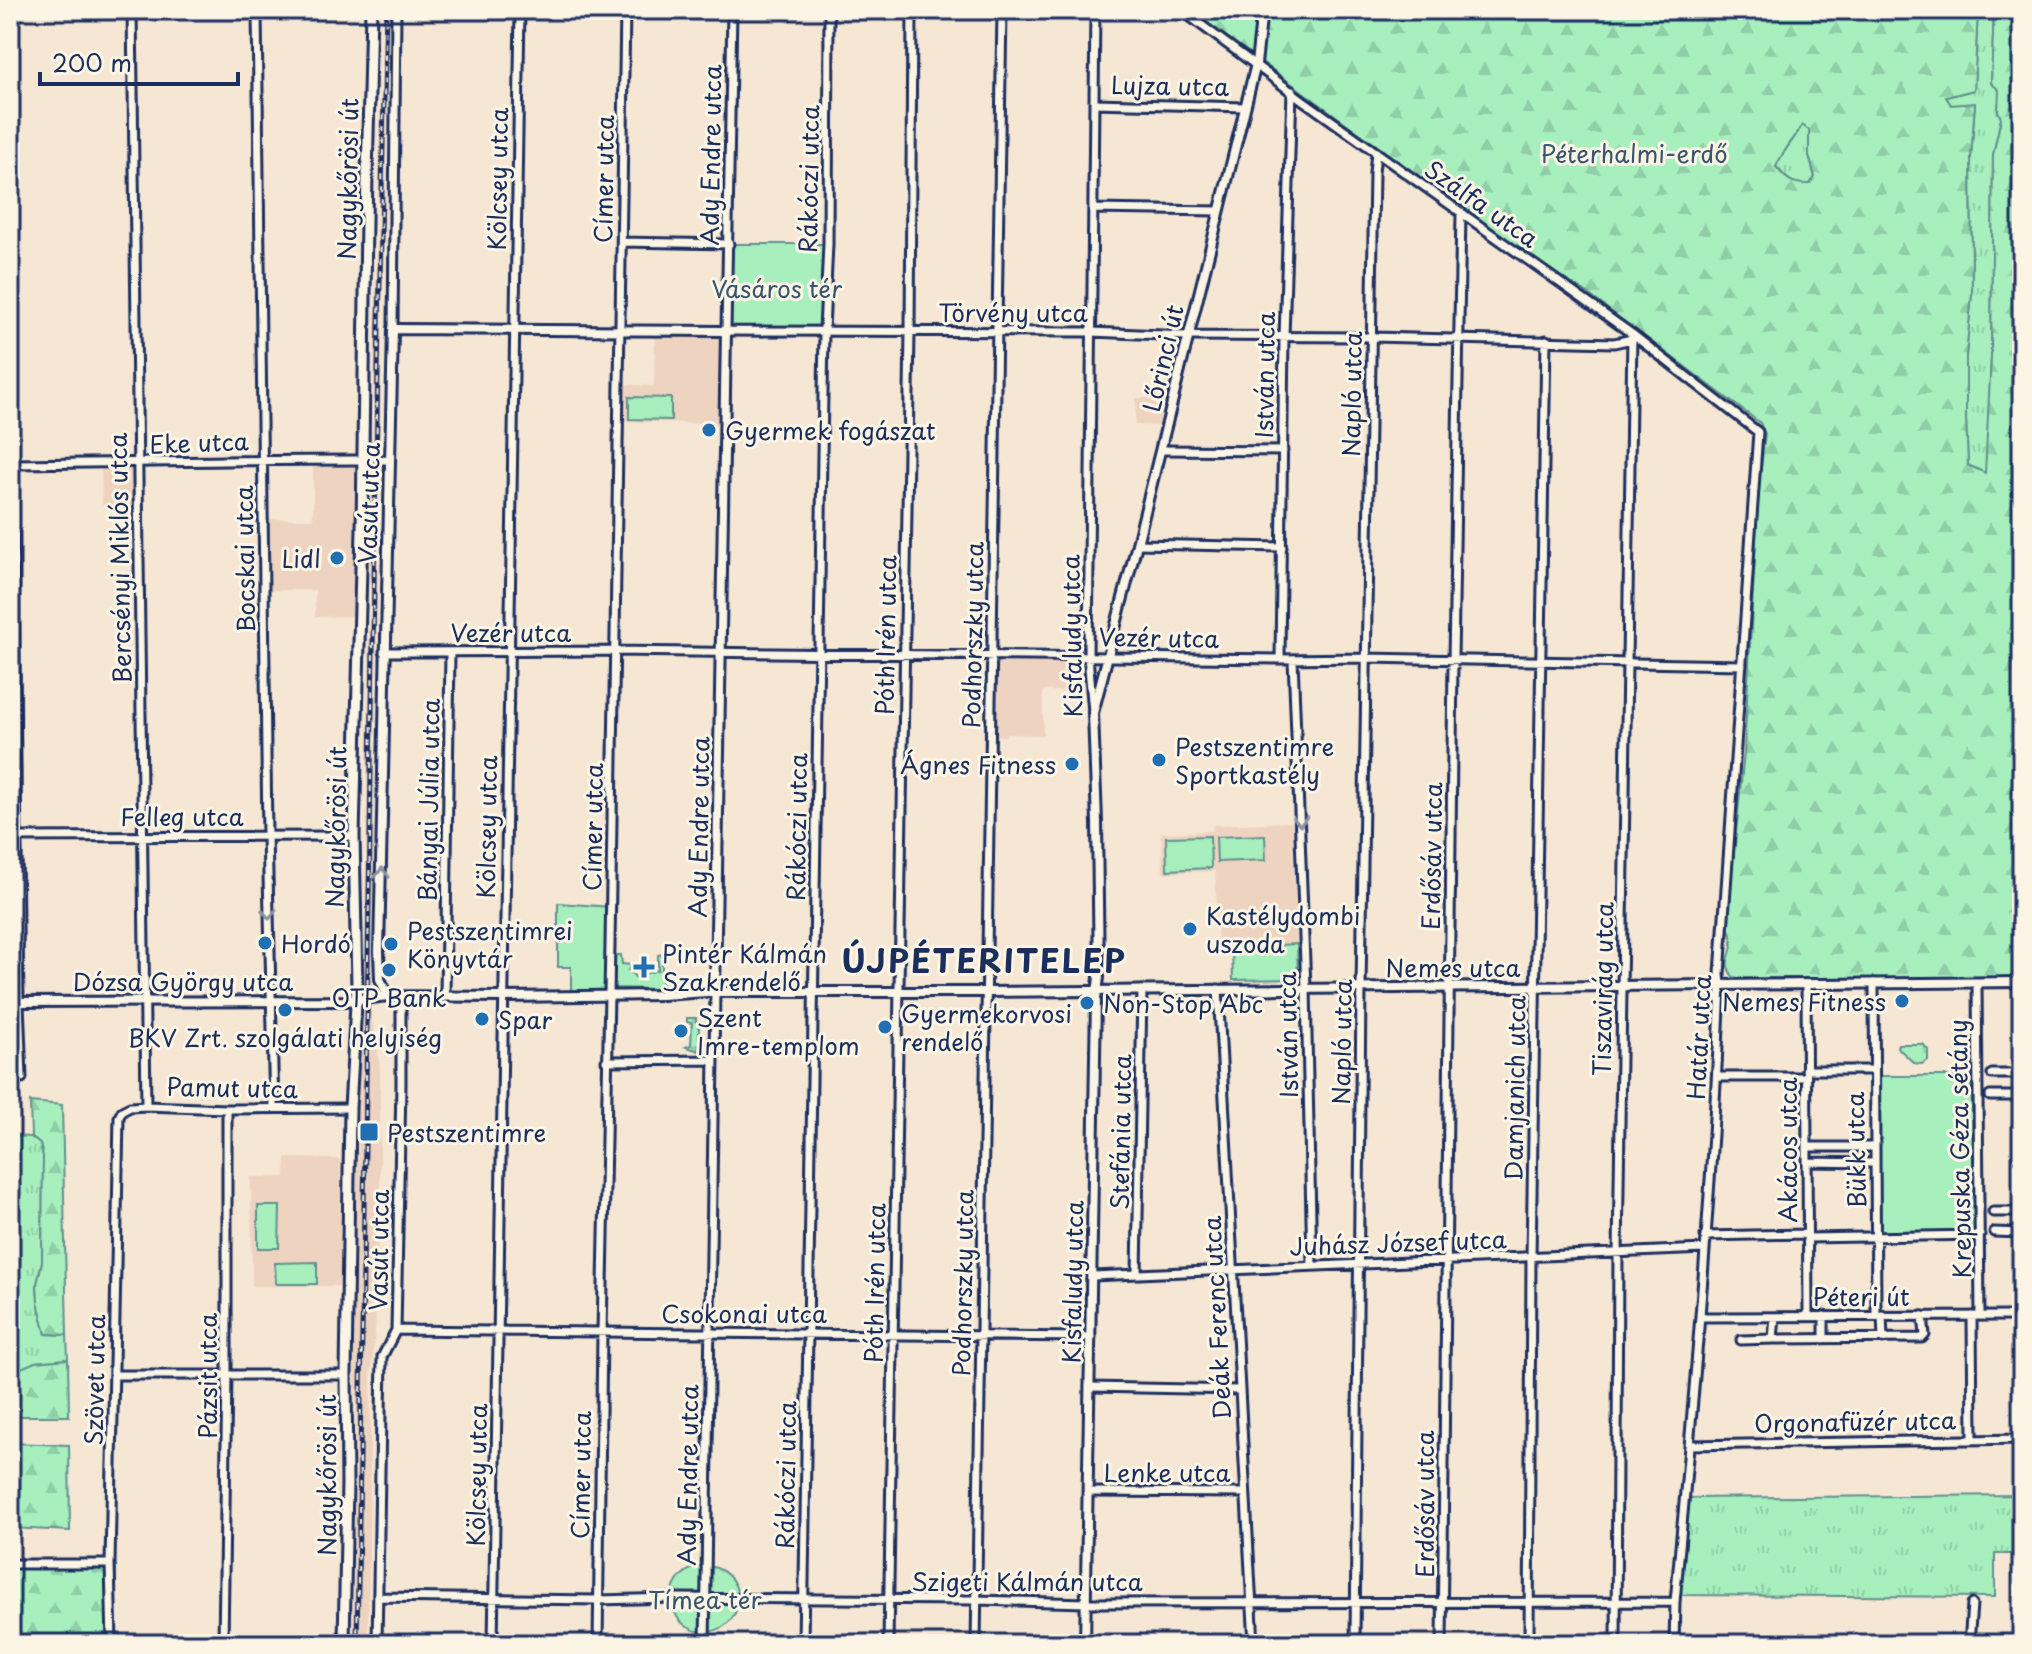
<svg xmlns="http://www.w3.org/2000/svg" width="2032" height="1654" viewBox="0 0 2032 1654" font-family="'Playpen Sans',sans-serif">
  <defs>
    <pattern id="grass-tufts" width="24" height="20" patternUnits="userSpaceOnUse" patternTransform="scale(2)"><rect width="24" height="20" fill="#a7f0be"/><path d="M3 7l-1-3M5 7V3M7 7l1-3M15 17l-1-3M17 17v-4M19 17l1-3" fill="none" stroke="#8fcea6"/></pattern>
    <pattern id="forest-firs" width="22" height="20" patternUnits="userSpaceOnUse" patternTransform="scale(2)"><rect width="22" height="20" fill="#a7f0be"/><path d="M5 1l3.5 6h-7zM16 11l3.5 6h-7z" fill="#8fcea6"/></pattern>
    <pattern id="cemetery-stones" width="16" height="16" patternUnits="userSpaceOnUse" patternTransform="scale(2)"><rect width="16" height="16" fill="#a7f0be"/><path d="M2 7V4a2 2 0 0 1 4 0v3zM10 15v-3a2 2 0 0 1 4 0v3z" fill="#8fcea6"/></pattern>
  </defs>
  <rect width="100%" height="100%" fill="#f6e6d4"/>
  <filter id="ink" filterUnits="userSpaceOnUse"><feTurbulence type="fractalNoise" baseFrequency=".0125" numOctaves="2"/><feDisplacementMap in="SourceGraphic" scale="16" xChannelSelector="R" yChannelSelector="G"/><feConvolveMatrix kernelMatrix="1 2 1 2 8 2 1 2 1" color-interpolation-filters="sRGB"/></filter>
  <g filter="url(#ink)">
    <path fill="#eed4c0" d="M 383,10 L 389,10 L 379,467 L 371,1009 L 380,1068 L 380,1185 L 376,1318 L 371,1378 L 368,1644 L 353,1644 L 356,1409 L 353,1320 L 358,1136 L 357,1099 L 364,1010 L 372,448 Z
      M 655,336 L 722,337 L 720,424 L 621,421 L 622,384 L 654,386 Z
      M 1136,398 L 1166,398 L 1160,426 L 1135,425 Z
      M 313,466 L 355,467 L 354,616 L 315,617 L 315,590 L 271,590 L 269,519 L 313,519 Z
      M 101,469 L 132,469 L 132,505 L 102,505 Z
      M 996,662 L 1065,663 L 1066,691 L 1043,691 L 1043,735 L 1007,734 L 1006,736 L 995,736 Z
      M 1292,822 L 1297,944 L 1218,948 L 1215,871 L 1163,873 L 1161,833 L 1212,831 L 1213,825 Z
      M 286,1158 L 340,1159 L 341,1286 L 252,1286 L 251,1177 L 285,1177 Z"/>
    <path fill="url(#grass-tufts)" stroke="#61908e" stroke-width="2" d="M 1978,10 L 1994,10 L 1991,83 L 2000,90 L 1998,111 L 2001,118 L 1993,155 L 1991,357 L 1986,474 L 1968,466 L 1966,419 L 1966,356 L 1972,293 L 1971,157 L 1975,104 L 1951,105 L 1946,97 L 1974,90 Z
      M 1802,125 L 1809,130 L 1809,155 L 1815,177 L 1810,184 C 1792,185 1787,180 1776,166 C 1783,151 1794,140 1802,125 Z
      M 1898,1044 L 1923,1044 L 1928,1050 L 1928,1060 L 1922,1064 L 1914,1063 L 1897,1047 Z
      M 10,1136 L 31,1137 L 40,1144 L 43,1156 L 42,1262 L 37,1284 L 38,1301 L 46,1334 L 67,1335 L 68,1359 L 35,1362 L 13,1382 L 10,1407 Z
      M 2022,1495 L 2022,1554 L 1995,1554 L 1995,1597 L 1680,1595 L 1688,1498 Z"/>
    <path fill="url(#forest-firs)" stroke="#61908e" stroke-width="2" fill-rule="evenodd" d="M 1190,10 L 1978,10 L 1974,90 L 1946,97 L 1951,105 L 1975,103 L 1971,157 L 1972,293 L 1966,356 L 1966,419 L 1968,465 L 1985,473 L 1991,357 L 1993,155 L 2001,118 L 1998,111 L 1999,90 L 1991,83 L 1994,10 L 2022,10 L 2022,978 L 1738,978 L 1733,977 C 1722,960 1731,960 1732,944 C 1732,937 1730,931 1727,924 L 1744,752 L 1759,485 L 1765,434 L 1760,423 L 1588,294 L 1522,251 ZM 1802,125 L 1809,130 L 1809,155 L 1815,177 L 1810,184 C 1792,185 1787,180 1776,167 C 1782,151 1794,140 1802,125 Z
      M 30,1102 L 62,1105 L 67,1335 L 46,1334 L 38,1302 L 37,1284 L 42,1262 L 43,1156 L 40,1144 L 31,1137 Z
      M 68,1359 L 69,1416 L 10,1416 L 13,1382 L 19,1369 L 35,1362 Z
      M 10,1443 L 69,1445 L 70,1531 L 10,1528 Z
      M 10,1565 L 116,1566 L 115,1644 L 10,1644 Z"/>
    <path fill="url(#cemetery-stones)" stroke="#61908e" stroke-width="2" d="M 687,1018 L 696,1018 L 696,1022 L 699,1022 L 699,1051 L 686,1047 L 691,1045 L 692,1023 L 687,1022 Z"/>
    <path fill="#a7f0be" stroke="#61908e" stroke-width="2" d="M 729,244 L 828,244 L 824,331 L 726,331 Z
      M 629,397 L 671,398 L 671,420 L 629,419 Z
      M 1265,835 L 1266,860 L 1217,862 L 1216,837 Z
      M 1210,836 L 1211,868 L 1167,870 L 1166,837 Z
      M 558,903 L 611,907 L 608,993 L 571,995 L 571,967 L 558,967 Z
      M 1297,944 L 1298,979 L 1233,980 L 1232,947 Z
      M 662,954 L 662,989 L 611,988 L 613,955 L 621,955 L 622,964 L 632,965 L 628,970 L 638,980 L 647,973 L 658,970 L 658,955 Z
      M 1883,1076 L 1971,1076 L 1975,1233 L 1879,1234 L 1878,1079 Z
      M 258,1206 L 280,1206 L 279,1248 L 258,1248 Z
      M 317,1262 L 317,1284 L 276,1284 L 275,1263 Z
      M672 1599a33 33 0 1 1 66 0a33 33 0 1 1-66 0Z"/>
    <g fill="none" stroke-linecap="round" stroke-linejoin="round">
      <defs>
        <path id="minor" d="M 132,10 L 146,1106
          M 257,10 L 267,836 L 274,1107
          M 732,10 L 726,331 L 1091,332 L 1187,336 L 1372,337 L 1614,343 L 1632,339
          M 1181,10 L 1304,101 L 1632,334 L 1758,432 L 1720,974 L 1721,985 C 1712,1191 1694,1396 1675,1602 L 1674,1644
          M 1094,103 L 1245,107
          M 1093,209 L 1219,211
          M 622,242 L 729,244
          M 10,298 L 19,1002 L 22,1078
          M 393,329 L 396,10
          M 1161,450 L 1283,451
          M 10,464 C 136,463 263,459 389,460
          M 1137,544 L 1282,547
          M 384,652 L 614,651 L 1280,659 L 1366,658 L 1742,665
          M 1280,659 L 1284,337 L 1292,91
          M 1293,659 L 1306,988 L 1312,1266
          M 1093,712 L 1088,656 L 1095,10
          M 10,837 L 354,836
          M 1874,983 L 1876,1315
          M 1977,983 L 1980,1316
          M 1806,984 L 1808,1316
          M 1218,989 L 1254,1644
          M 445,997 L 450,653
          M 606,1061 L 714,1060
          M 1806,1070 L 1874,1070
          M 1992,1074 L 2022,1074
          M 1717,1077 L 1806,1077
          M 1990,1096 L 2022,1096
          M 1808,1147 L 1873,1147
          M 1808,1162 L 1873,1163
          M 1993,1212 L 2022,1212
          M 1994,1232 L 2022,1233
          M 1705,1236 L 1807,1234
          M 1807,1238 L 1980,1235
          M 1137,1274 L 1142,990
          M 1093,1276 L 1704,1249
          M 1882,1315 L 1883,1339
          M 1972,1316 L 1973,1439
          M 1700,1317 L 2022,1316
          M 396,1330 L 1091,1337
          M 1773,1339 L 1922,1338 L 1925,1335 L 1923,1316
          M 1824,1339 L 1824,1316
          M 1741,1340 L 1773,1339 L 1775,1317
          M 114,1375 L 346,1375
          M 1090,1387 L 1240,1390
          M 1689,1445 L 2022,1439
          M 1089,1492 L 1245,1493
          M 10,1564 L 110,1564
          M 378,1597 L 599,1600 L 672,1598 L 977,1600 L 1086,1603 L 1675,1602
          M 112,1644 L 110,1564 L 119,1117 L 122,1111 L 130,1107 L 146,1106 L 227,1109 L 350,1108
          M 223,1644 L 227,1374 L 227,1109
          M 377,1644 L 382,1357 L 396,1330 L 401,1085 L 401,997
          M 493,1644 L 520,10
          M 598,1644 L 602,1333 L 610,945 L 625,10
          M 705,1644 L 715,992
          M 803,1644 L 824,331 L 828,244 L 829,10
          M 888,1644 L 910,332 L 912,10
          M 976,1644 L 1002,10
          M 1355,1644 L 1361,988 L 1374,173 L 1376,152
          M 1442,1644 L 1453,660 L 1461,212
          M 1529,1644 L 1531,1257 L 1546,340
          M 1616,1644 L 1618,1253 L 1632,334
          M 1969,1644 L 1972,1604"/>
        <path id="tertiary" d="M 388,996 L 380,979 L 379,951 L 393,329 L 726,331 L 715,992
          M 10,1002 L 346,1001 L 388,996 L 503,997 L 662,995 L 707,992 L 987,992 L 2022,982
          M 1085,1644 L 1096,999 L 1099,978 L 1097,822 L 1093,713 L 1137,544 L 1256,64 L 1262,10"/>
        <path id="secondary" d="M 344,1644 L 347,1483 L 346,1375 L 350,1108 L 357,987 L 354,836 L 362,529 L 366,219 L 371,10"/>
      </defs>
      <use href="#minor" stroke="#1b2f5e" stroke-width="13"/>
      <use href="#tertiary" stroke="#1b2f5e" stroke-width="14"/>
      <use href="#secondary" stroke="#1b2f5e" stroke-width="15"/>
      <use href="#minor" stroke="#fcf5e5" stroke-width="7"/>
      <use href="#tertiary" stroke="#fcf5e5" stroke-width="8"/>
      <use href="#secondary" stroke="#fcf5e5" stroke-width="9"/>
      <defs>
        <path id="rail" d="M 357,1644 L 376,460 L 386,10"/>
      </defs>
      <use href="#rail" stroke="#1b2f5e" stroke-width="5"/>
      <use href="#rail" stroke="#fcf5e5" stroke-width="2" stroke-dasharray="6" stroke-linecap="butt"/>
    </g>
    <defs><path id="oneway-chevron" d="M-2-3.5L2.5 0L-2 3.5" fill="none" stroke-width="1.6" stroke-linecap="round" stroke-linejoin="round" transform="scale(2)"/></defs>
    <g stroke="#8c92a2">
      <use href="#oneway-chevron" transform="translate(1300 821) rotate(88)"/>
      <use href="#oneway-chevron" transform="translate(382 873) rotate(-89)"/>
      <use href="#oneway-chevron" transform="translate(269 914) rotate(88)"/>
    </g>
  </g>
  <g fill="#1f6fb2" stroke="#fcf5e5" stroke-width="3">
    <circle cx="709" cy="430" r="8"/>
    <circle cx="337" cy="558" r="8"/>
    <circle cx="1159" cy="760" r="8"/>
    <circle cx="1072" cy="764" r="8"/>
    <circle cx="1190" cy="929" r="8"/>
    <circle cx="265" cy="943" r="8"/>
    <circle cx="391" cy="944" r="8"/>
    <path d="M640 955h8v8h8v8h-8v8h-8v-8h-8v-8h8z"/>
    <circle cx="389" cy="970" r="8"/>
    <circle cx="1902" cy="1001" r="8"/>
    <circle cx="1087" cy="1003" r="8"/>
    <circle cx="285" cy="1010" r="8"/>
    <circle cx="482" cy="1019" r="8"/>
    <circle cx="885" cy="1027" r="8"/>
    <circle cx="681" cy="1031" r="8"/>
    <rect x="359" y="1122" width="20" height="20" rx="4"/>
  </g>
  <g text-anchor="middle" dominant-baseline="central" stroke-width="6" stroke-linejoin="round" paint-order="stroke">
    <g font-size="24" fill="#1b2f5e" stroke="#fcf5e5">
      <text transform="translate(1170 85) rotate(1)">Lujza utca</text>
      <text transform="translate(710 155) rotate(-89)">Ady Endre utca</text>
      <text transform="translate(347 179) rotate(-89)">Nagykőrösi út</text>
      <text transform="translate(497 179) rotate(-89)">Kölcsey utca</text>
      <text transform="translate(603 179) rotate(-89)">Címer utca</text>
      <text transform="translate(808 179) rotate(-89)">Rákóczi utca</text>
      <text transform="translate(1482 203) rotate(35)">Szálfa utca</text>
      <text x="1013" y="312">Törvény utca</text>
      <text transform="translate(1162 358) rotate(-77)">Lőrinci út</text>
      <text transform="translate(1264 375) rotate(-89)">István utca</text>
      <text transform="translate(1351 394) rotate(-89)">Napló utca</text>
      <text transform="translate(199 442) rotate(-2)">Eke utca</text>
      <text transform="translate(368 503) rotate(-88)">Vasút utca</text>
      <text transform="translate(119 558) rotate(-91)">Bercsényi Miklós utca</text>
      <text transform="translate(244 559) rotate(-91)">Bocskai utca</text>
      <text x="511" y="632">Vezér utca</text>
      <text transform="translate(885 635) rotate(-89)">Póth Irén utca</text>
      <text transform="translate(972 635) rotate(-89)">Podhorszky utca</text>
      <text transform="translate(1071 636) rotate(-91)">Kisfaludy utca</text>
      <text transform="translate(1159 637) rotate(1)">Vezér utca</text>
      <text transform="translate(428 800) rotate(-89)">Bányai Júlia utca</text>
      <text x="182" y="816">Felleg utca</text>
      <text transform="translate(335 827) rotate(-89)">Nagykőrösi út</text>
      <text transform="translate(486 827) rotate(-89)">Kölcsey utca</text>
      <text transform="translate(592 827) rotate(-89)">Címer utca</text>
      <text transform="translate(698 827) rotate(-89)">Ady Endre utca</text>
      <text transform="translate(796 827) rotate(-89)">Rákóczi utca</text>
      <text transform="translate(1431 856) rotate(-89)">Erdősáv utca</text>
      <text x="1453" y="967">Nemes utca</text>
      <text x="183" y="981">Dózsa György utca</text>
      <text transform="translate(1602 989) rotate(-89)">Tiszavirág utca</text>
      <text transform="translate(1287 1035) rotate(-91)">István utca</text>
      <text transform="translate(1698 1037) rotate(-87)">Határ utca</text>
      <text transform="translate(1341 1042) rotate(-89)">Napló utca</text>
      <text transform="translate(232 1087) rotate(1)">Pamut utca</text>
      <text transform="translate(1514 1088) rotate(-89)">Damjanich utca</text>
      <text transform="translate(1120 1132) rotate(-89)">Stefánia utca</text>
      <text transform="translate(1959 1149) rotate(-91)">Krepuska Géza sétány</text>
      <text transform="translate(1787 1150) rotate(-90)">Akácos utca</text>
      <text transform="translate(1855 1150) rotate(-91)">Bükk utca</text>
      <text transform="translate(1398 1242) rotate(-2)">Juhász József utca</text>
      <text transform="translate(378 1250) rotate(-89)">Vasút utca</text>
      <text transform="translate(1072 1282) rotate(-89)">Kisfaludy utca</text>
      <text transform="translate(874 1283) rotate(-89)">Póth Irén utca</text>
      <text transform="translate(962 1283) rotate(-89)">Podhorszky utca</text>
      <text x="1861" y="1296">Péteri út</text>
      <text x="744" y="1313">Csokonai utca</text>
      <text transform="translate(1216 1318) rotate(-93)">Deák Ferenc utca</text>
      <text transform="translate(207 1376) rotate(-90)">Pázsit utca</text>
      <text transform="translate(94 1380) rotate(-89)">Szövet utca</text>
      <text transform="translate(1855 1421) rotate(-1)">Orgonafüzér utca</text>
      <text x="1167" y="1472">Lenke utca</text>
      <text transform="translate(326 1475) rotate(-90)">Nagykőrösi út</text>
      <text transform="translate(476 1475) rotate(-89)">Kölcsey utca</text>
      <text transform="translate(580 1475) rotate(-89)">Címer utca</text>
      <text transform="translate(687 1475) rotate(-89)">Ady Endre utca</text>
      <text transform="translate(785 1475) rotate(-89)">Rákóczi utca</text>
      <text transform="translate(1424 1504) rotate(-90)">Erdősáv utca</text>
      <text x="1027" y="1581">Szigeti Kálmán utca</text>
    </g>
    <g font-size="24" fill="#375671" stroke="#fcf5e5">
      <text x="1634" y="153">Péterhalmi-erdő</text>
      <text x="777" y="288">Vásáros tér</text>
      <text x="705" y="1599">Tímea tér</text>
    </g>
    <g font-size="24" fill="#1b2f5e" stroke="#fcf5e5" text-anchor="start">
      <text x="725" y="430">Gyermek fogászat</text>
      <text x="321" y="558" text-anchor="end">Lidl</text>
      <text x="1175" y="746">Pestszentimre<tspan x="1175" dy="28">Sportkastély</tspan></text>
      <text x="1056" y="764" text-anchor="end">Ágnes Fitness</text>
      <text x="1206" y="915">Kastélydombi<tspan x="1206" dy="28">uszoda</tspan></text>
      <text x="407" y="930">Pestszentimrei<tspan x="407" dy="28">Könyvtár</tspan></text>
      <text x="281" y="943">Hordó</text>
      <text x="662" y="953">Pintér Kálmán<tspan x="662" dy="28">Szakrendelő</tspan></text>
      <text x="389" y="997" text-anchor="middle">OTP Bank</text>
      <text x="1886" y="1001" text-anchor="end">Nemes Fitness</text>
      <text x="1103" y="1003">Non-Stop Abc</text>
      <text x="901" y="1013">Gyermekorvosi<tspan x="901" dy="28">rendelő</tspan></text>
      <text x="697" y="1017">Szent<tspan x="697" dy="28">Imre-templom</tspan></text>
      <text x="498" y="1019">Spar</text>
      <text x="285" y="1037" text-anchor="middle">BKV Zrt. szolgálati helyiség</text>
      <text x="387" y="1132">Pestszentimre</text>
    </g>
    <g font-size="32" font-weight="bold" letter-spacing="2" fill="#1b2f5e" stroke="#fcf5e5">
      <text x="984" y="960">ÚJPÉTERITELEP</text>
    </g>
  </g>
  <rect width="2032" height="1654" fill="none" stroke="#fcf5e5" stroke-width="40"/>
  <rect x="20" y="20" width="1992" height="1614" fill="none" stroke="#1b2f5e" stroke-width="3" filter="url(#ink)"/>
  <path d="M40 72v12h198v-12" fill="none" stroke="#1b2f5e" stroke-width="4"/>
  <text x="52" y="72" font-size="24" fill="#1b2f5e" stroke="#fcf5e5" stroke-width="6" paint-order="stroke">200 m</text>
</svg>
